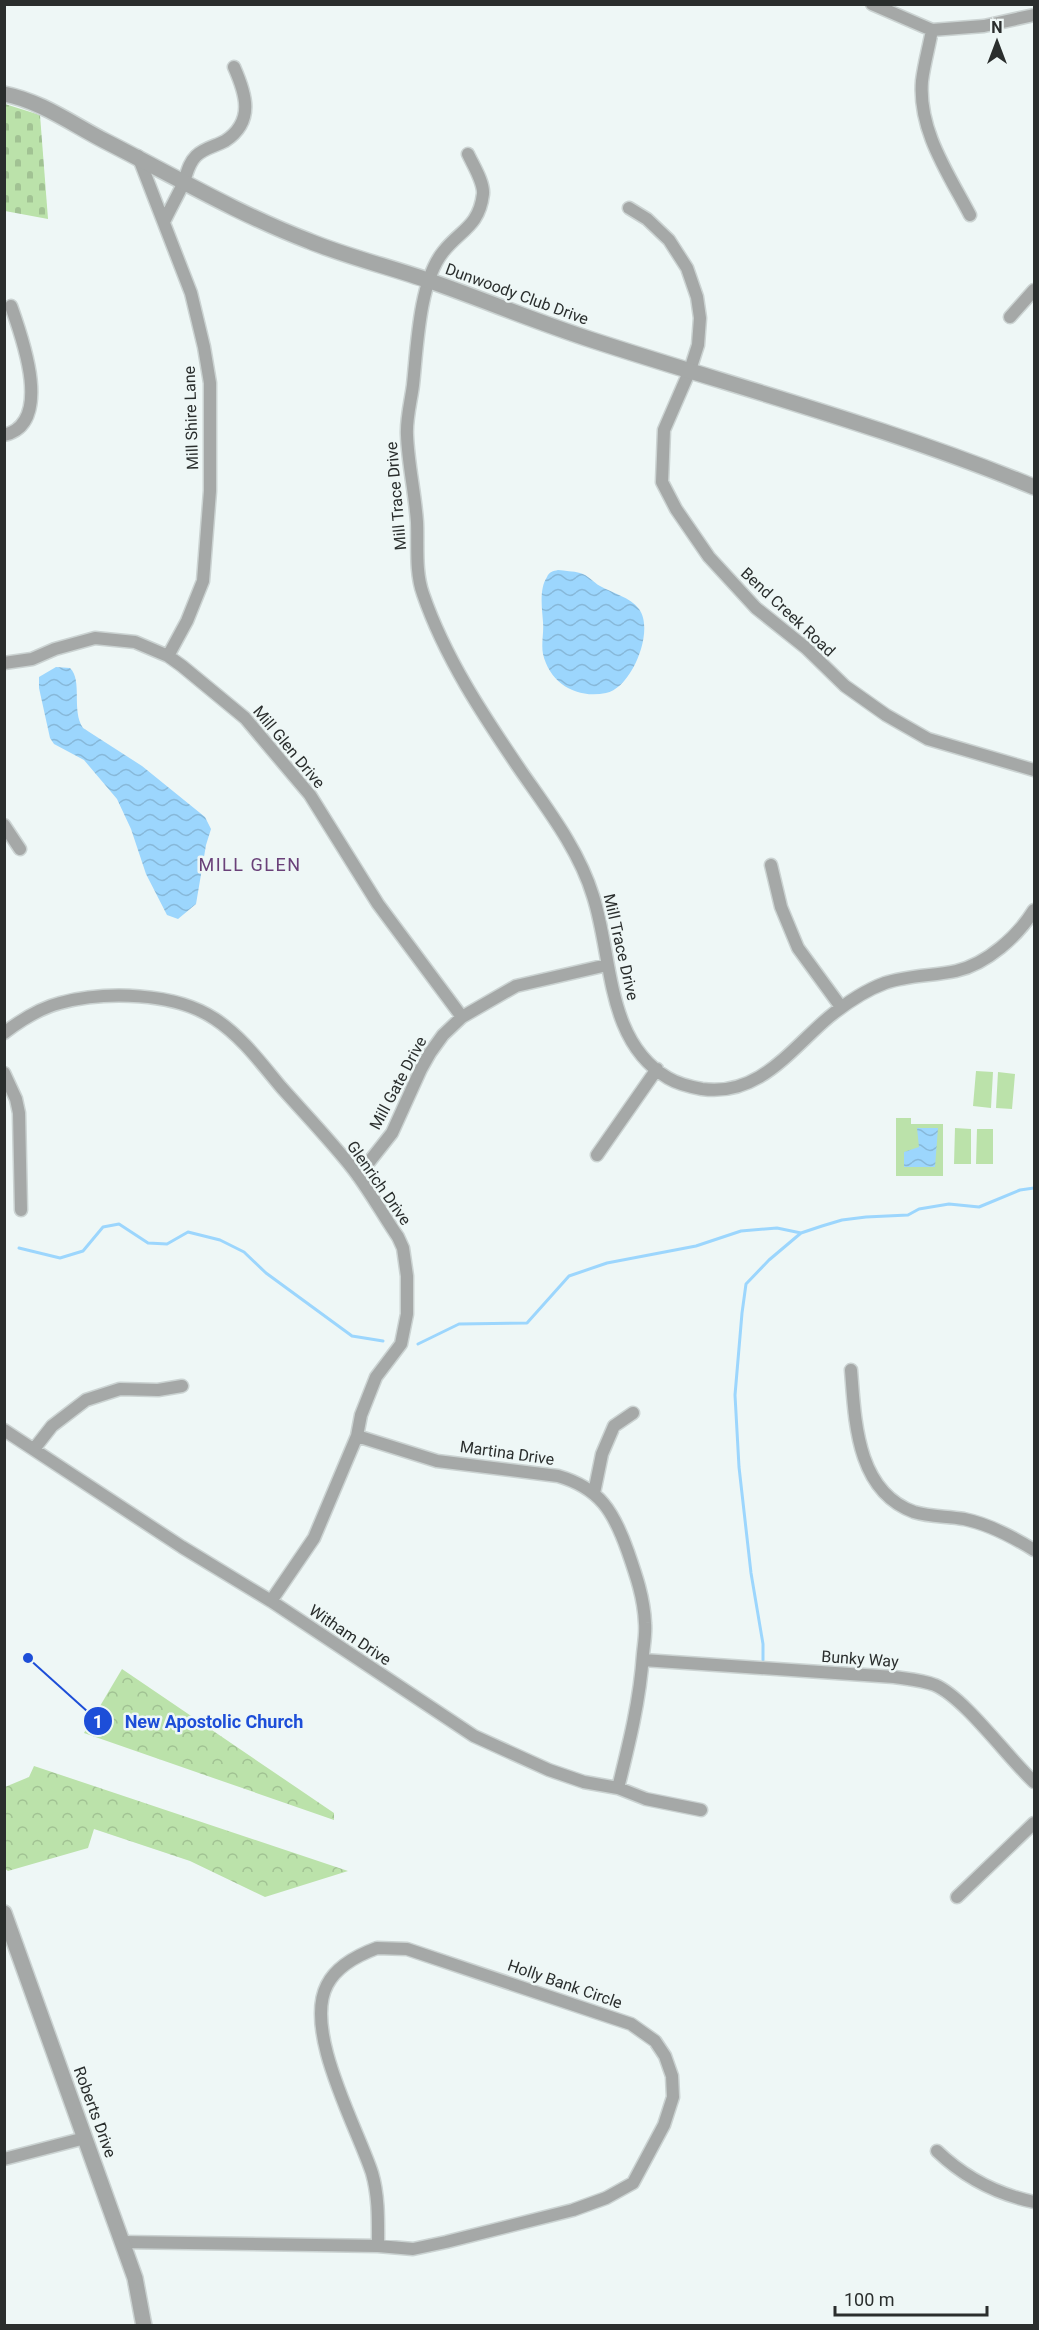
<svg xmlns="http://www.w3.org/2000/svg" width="1039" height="2330" viewBox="0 0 1039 2330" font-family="Roboto,sans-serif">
  <defs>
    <pattern id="forest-crowns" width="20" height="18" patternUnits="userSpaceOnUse" patternTransform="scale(1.5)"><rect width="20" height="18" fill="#bbe2aa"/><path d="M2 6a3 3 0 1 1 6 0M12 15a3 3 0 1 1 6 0" fill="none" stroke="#a1c293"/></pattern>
    <pattern id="cemetery-stones" width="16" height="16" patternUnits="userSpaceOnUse" patternTransform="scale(1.5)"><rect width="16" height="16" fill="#bbe2aa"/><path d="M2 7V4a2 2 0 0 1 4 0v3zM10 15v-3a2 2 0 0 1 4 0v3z" fill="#a1c293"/></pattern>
    <pattern id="water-waves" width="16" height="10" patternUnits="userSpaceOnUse" patternTransform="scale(1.5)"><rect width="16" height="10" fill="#9cd6fd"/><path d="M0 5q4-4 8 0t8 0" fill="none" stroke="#87b8d9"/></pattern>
  </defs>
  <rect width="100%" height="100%" fill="#eef7f6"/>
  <path fill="url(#forest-crowns)" d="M 122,1669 L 334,1813 L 334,1820 L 84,1733 Z
    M 34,1766 L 348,1871 L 265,1897 L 190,1861 L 94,1829 L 88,1848 L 8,1871 L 4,1868 L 5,1787 L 29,1777 Z"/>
  <path fill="url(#cemetery-stones)" d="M 5,104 L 40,115 L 48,219 L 5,211 Z"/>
  <path fill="#bbe2aa" d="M 976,1071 L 993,1072 L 991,1108 L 973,1106 Z
    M 998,1072 L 1015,1074 L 1012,1109 L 996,1108 Z
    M 896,1118 L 911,1118 L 911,1124 L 943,1124 L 943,1176 L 896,1176 Z
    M 955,1128 L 971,1129 L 971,1164 L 954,1164 Z
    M 977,1129 L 993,1129 L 993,1164 L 976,1164 Z"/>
  <path fill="url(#water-waves)" d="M 558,570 C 565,571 573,571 580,573 C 588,575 593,582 600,586 C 612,593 630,597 639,609 C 655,630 632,688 606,693 C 577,699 550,684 543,654 C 541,644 544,633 543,622 C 542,608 539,589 547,577 C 549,572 553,571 558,570 Z
    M 56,667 L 70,668 C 83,681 71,710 83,728 L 142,766 L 205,817 L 211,829 L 206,845 L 196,904 L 178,919 L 167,915 L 146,874 L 131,829 L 117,799 L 84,760 L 54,744 L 50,738 L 39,688 L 39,677 Z
    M 917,1128 L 938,1128 L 935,1167 L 904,1167 L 904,1152 L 919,1147 Z"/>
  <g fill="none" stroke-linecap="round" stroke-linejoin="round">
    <path stroke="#9cd6fd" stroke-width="3" d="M 19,1248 L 60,1258 L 83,1251 L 103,1227 L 119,1224 L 148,1243 L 167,1244 L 188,1232 L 220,1240 L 244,1252 L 266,1273 L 352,1336 L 383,1341
      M 418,1344 L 459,1324 L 527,1323 L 569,1276 L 607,1263 L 696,1246 L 741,1231 L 777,1228 L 801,1233
      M 763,1660 L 763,1644 L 751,1573 L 739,1467 L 735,1395 L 742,1313 L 746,1284 L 769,1260 L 801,1233 L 822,1226 L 842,1220 L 866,1217 L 908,1215 L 919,1209 L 949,1204 L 979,1207 L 1020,1190 L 1034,1188"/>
    <defs>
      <path id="minor" d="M 872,4 L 932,30 L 984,26 L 1034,15
        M 932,30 C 929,47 924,64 922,81 C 918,130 948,173 970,215
        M 468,154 C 473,165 484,182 483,194 C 479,227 460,230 443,252 C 419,282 417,348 413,385 C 411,401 406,419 407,435 C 408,464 415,493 417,522 C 418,545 415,572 423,594 C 445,658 483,715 521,771 C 548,810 579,850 593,896 C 613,957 605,1041 668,1078 C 678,1084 691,1087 702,1089 C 759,1097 791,1049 829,1017 C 845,1004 866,990 885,983 C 908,975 933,976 956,971 C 987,964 1018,936 1034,910
        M 138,156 L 191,293 L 204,347 L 210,383 L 210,491 L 203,581 L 187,621 L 168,656
        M 629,208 L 647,219 L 669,240 L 687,268 L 697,297 L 700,318 L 698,345 L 690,370 L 664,430 L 662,482 L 676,509 L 709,557 L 756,608 L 806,648 L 845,686 L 886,715 L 928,739 L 1034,770
        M 164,222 C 170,209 177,197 183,184 C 187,174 188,164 196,156 C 204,148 216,146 225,141 C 255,121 246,94 234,67
        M 1010,317 L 1034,290
        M 4,435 C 54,424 22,337 11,306
        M 4,663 L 32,659 L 55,649 L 95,638 L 135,642 L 168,656 L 182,666 L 245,718 L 310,795 L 378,904 L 462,1017
        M 4,825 L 20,849
        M 771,865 L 781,907 L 798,948 L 841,1007
        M 4,1033 C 21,1020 40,1008 60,1003 C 105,991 175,992 215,1019 C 241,1036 261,1063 281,1087 C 305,1114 331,1141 353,1169 C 370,1191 383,1215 398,1237 L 403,1248 L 407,1276 L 407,1314 L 401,1344 L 376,1377 L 361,1415 L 357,1436 L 314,1538 L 271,1601
        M 4,1073 L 16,1099 L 19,1113 L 21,1210
        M 597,1155 L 657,1069
        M 358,1176 L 392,1133 L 421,1069 L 430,1053 L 443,1035 L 462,1017 L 516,986 L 607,965
        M 851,1370 C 855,1420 856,1491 914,1512 C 930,1517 947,1516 964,1519 C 989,1524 1013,1537 1034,1550
        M 4,1430 L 182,1547 L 271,1601 L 474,1736 L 549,1770 L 584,1782 L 618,1788 L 646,1799 L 701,1810
        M 357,1436 L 437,1461 L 558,1476 C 600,1488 614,1512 628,1552 C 636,1575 644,1598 645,1623 C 646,1633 644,1644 643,1654 C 640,1700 629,1744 618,1788
        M 34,1449 L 52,1426 L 86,1400 L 120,1389 L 158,1390 L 182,1386
        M 594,1493 L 602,1454 L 614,1426 L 633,1413
        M 643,1660 L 894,1677 C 907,1679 922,1680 935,1685 C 965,1698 1008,1758 1034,1782
        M 957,1897 L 1034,1823
        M 377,1948 L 407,1949 L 631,2024 L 655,2041 L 665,2056 L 672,2076 L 673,2097 L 664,2125 L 633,2183 L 606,2198 L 573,2210 L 446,2242 L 413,2249 L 378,2246 C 378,2222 379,2197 372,2173 C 357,2127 303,2031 327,1985 C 336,1967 358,1955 377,1948 Z
        M 937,2151 C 965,2178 996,2194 1034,2202
        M 4,2159 L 85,2138
        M 122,2242 L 378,2246"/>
      <path id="tertiary" d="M 4,94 C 41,101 72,124 105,141 C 172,175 238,214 309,241 C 348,257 390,267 430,281 C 484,300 537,322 592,340 C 739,388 891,428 1034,487
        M 4,1913 L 135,2278 L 144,2326"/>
    </defs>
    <use href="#minor" stroke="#cbd3d2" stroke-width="15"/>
    <use href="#tertiary" stroke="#cbd3d2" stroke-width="18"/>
    <use href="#minor" stroke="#a5a8a7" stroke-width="12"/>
    <use href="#tertiary" stroke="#a5a8a7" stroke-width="15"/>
  </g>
  <g text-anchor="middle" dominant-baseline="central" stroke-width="5" stroke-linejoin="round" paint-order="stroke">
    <g font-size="16" fill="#2a2e2d" stroke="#eef7f6">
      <text transform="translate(517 294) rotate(20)">Dunwoody Club Drive</text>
      <text transform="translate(191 418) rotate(-92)">Mill Shire Lane</text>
      <text transform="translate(396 496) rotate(-95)">Mill Trace Drive</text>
      <text transform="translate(788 612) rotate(43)">Bend Creek Road</text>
      <text transform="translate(289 747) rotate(50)">Mill Glen Drive</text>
      <text transform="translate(621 947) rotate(77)">Mill Trace Drive</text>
      <text transform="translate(398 1083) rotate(-62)">Mill Gate Drive</text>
      <text transform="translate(379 1183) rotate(55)">Glenrich Drive</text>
      <text transform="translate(507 1453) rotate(8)">Martina Drive</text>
      <text transform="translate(350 1635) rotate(34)">Witham Drive</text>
      <text transform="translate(860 1659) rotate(4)">Bunky Way</text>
      <text transform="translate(565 1984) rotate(19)">Holly Bank Circle</text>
      <text transform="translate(95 2112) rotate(70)">Roberts Drive</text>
    </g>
    <g font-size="18" letter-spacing="1.5" fill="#6a4179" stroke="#eef7f6">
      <text x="250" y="864">MILL GLEN</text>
    </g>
  </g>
  <path fill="none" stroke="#1d4ed8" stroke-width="2" d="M28 1658L98 1721"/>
  <g fill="#1d4ed8" stroke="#eef7f6" stroke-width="2">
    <circle cx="28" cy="1658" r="6"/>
    <circle cx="98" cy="1721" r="15"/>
  </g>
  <g font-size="18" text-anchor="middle" font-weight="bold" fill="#fff">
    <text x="98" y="1728">1</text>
  </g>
  <g font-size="18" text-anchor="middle" font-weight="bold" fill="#1d4ed8" stroke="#eef7f6" stroke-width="5" stroke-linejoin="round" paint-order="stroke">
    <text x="214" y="1728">New Apostolic Church</text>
  </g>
  <rect width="1039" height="2330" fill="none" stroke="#2a2e2d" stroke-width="12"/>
  <g transform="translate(997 42)" stroke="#eef7f6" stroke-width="4.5" paint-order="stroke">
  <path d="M0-4.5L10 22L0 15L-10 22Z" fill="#2a2e2d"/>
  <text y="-9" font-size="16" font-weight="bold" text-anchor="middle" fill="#2a2e2d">N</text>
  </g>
  <path d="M835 2306v9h152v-9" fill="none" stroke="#2a2e2d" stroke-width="3"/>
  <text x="844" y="2306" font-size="18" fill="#2a2e2d" stroke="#eef7f6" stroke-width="4.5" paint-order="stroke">100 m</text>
</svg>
